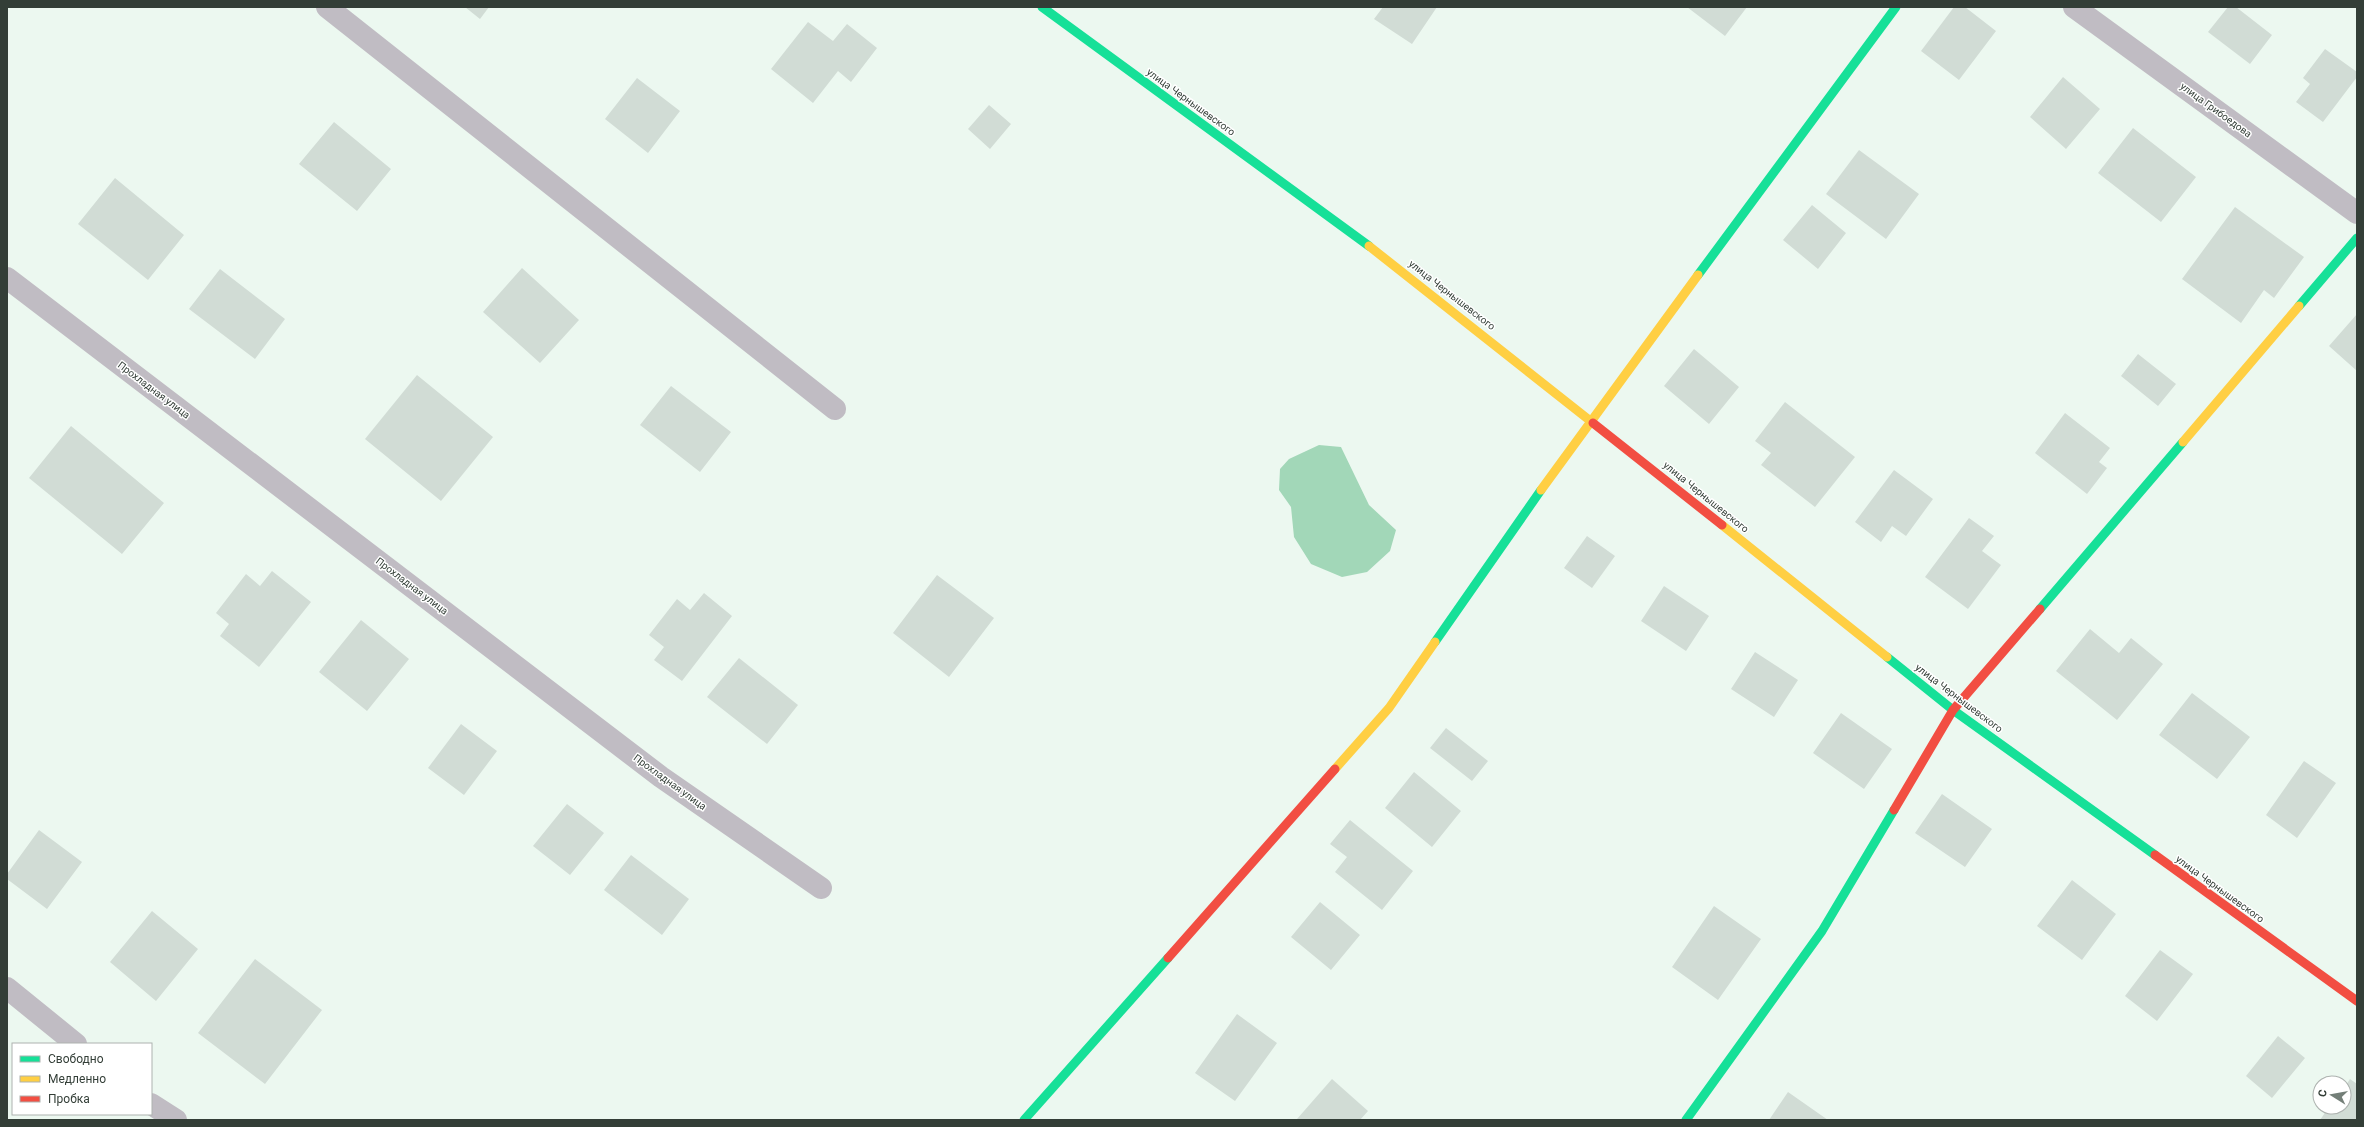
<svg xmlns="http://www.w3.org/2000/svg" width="2364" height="1127" viewBox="0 0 2364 1127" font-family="Roboto,sans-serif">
  <rect width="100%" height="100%" fill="#ecf8f0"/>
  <path fill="#a2d7b8" d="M 1319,445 L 1341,447 L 1369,505 L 1396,530 L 1390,551 L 1367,572 L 1342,577 L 1311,564 L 1294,537 L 1291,507 L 1279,490 L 1280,469 L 1289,459 Z"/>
  <path fill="#d1dcd5" d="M 465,7 L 489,7 L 480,19 Z
    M 1383,7 L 1437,7 L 1412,44 L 1374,19 Z
    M 1687,7 L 1747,7 L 1725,36 Z
    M 1954,7 L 1965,7 L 1996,31 L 1959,80 L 1921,51 Z
    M 2228,7 L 2236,7 L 2272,35 L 2250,64 L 2208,32 Z
    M 808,22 L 833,41 L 847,24 L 877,48 L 851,82 L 838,71 L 813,103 L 771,69 Z
    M 2325,49 L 2357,72 L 2357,77 L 2323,122 L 2296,102 L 2310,84 L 2303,78 Z
    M 2063,77 L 2100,109 L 2066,149 L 2030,117 Z
    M 637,78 L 680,111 L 648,153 L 605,119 Z
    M 989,105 L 1011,124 L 990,149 L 968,129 Z
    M 334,122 L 391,169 L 357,211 L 299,164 Z
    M 2133,128 L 2196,177 L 2161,222 L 2098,173 Z
    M 1859,150 L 1919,194 L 1886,239 L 1826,194 Z
    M 115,178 L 184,235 L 148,280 L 78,224 Z
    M 1812,205 L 1846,233 L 1818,269 L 1783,240 Z
    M 2235,207 L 2304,257 L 2274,298 L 2264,290 L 2241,323 L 2182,279 Z
    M 522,268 L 579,320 L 540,363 L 483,312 Z
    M 220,269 L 285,319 L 255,359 L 189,309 Z
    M 2357,314 L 2357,371 L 2329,346 Z
    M 1694,349 L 1739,387 L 1709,424 L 1664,386 Z
    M 2138,354 L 2176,384 L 2158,406 L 2121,376 Z
    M 417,375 L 493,437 L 441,501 L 365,439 Z
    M 671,386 L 731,432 L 700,472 L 640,425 Z
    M 1785,402 L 1855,457 L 1815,507 L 1761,465 L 1771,453 L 1755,441 Z
    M 2065,413 L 2110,448 L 2099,462 L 2107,468 L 2087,494 L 2035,453 Z
    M 71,426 L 164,503 L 122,554 L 29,478 Z
    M 1894,470 L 1933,499 L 1906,536 L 1892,526 L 1881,542 L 1855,522 Z
    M 1969,518 L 1994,536 L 1982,551 L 2001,565 L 1968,609 L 1925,577 Z
    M 1587,536 L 1615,556 L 1592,588 L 1564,568 Z
    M 272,571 L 311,602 L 259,667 L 220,636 L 229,624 L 216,613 L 246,574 L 260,586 Z
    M 937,575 L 994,618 L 949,677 L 893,633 Z
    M 1664,586 L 1709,616 L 1686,651 L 1641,621 Z
    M 704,593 L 732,616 L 682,681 L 654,660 L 664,647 L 649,635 L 677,599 L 690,610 Z
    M 361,620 L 409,659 L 367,711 L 319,672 Z
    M 2090,629 L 2119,653 L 2131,638 L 2163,664 L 2117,720 L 2056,671 Z
    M 1755,652 L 1798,680 L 1774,717 L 1731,689 Z
    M 739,658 L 798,705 L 767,744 L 707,697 Z
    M 2192,693 L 2250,737 L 2217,779 L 2159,735 Z
    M 1841,713 L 1892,749 L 1864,789 L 1813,753 Z
    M 461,724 L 497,751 L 464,795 L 428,768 Z
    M 1446,728 L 1488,761 L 1472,781 L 1430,748 Z
    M 2304,761 L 2336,783 L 2297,838 L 2266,815 Z
    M 1414,772 L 1461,811 L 1432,847 L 1385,808 Z
    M 1942,794 L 1992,829 L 1965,867 L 1915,833 Z
    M 567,804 L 604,833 L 570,875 L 533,846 Z
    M 1350,820 L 1413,871 L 1382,910 L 1335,872 L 1347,857 L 1330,844 Z
    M 39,830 L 82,862 L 47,909 L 7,879 L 7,874 Z
    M 631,855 L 689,899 L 662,935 L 604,890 Z
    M 2072,880 L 2116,914 L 2082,960 L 2037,926 Z
    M 1320,902 L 1360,935 L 1331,970 L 1291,937 Z
    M 1714,906 L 1761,939 L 1718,1000 L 1672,967 Z
    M 152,911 L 198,949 L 156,1001 L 110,962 Z
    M 2160,950 L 2193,974 L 2157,1021 L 2125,996 Z
    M 255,959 L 322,1010 L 265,1084 L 198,1033 Z
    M 1237,1014 L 1277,1043 L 1235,1101 L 1195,1073 Z
    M 2278,1036 L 2305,1058 L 2272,1098 L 2246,1076 Z
    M 1332,1079 L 1368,1111 L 1360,1120 L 1298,1120 L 1297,1119 Z
    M 2350,1079 L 2357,1084 L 2357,1120 L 2320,1120 L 2329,1107 L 2344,1107 L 2344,1088 Z
    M 1788,1092 L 1828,1120 L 1769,1120 Z"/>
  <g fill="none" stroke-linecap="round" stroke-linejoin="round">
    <path stroke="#c0bcc3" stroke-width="22" d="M 327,7 L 835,409
      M 2074,7 L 2357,213
      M 7,278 L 661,777 L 821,888
      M 7,988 L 76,1044
      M 151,1104 L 176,1120"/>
    <path stroke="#16e098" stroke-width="9" d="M 1042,7 L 1369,246
      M 1698,275 L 1896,7
      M 2299,306 L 2357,238
      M 2040,609 L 2183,442
      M 1435,642 L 1541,490
      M 1887,657 L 1953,710 L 2155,855
      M 1024,1120 L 1168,958
      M 1686,1120 L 1822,931 L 1894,810"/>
    <path stroke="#ffcf43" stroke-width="9" d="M 1369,246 L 1593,423
      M 2183,442 L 2299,306
      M 1541,490 L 1698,275
      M 1722,525 L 1887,657
      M 1335,769 L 1389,708 L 1435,642"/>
    <path stroke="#f24e42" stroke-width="9" d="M 1593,423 L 1722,525
      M 1894,810 L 1953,710 L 2040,609
      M 2155,855 L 2357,1001
      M 1168,958 L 1335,769"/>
  </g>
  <g text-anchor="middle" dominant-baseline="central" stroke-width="3" stroke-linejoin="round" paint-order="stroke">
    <g font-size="10" fill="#333e37" stroke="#fff">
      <text transform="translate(1191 102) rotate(36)">улица Чернышевского</text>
      <text transform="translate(2216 110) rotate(36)">улица Грибоедова</text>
      <text transform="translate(1452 295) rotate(38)">улица Чернышевского</text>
      <text transform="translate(154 390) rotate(37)">Прохладная улица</text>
      <text transform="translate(1706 497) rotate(39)">улица Чернышевского</text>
      <text transform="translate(412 586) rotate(37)">Прохладная улица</text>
      <text transform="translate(1959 698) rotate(37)">улица Чернышевского</text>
      <text transform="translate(670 782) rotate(36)">Прохладная улица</text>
      <text transform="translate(2220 889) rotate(36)">улица Чернышевского</text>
    </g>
  </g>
  <rect width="2364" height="1127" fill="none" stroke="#333e37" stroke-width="16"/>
  <rect x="12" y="1043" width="140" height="72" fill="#ffffff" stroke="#adb2af"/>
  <rect x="20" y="1056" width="20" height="6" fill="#16e098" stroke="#adb2af"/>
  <text x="48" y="1063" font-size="12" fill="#333e37">Свободно</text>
  <rect x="20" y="1076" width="20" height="6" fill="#ffcf43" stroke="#adb2af"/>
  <text x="48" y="1083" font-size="12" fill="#333e37">Медленно</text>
  <rect x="20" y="1096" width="20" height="6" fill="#f24e42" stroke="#adb2af"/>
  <text x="48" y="1103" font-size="12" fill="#333e37">Пробка</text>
  <g transform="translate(2332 1095) rotate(281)"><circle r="19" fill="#ffffff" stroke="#adb2af"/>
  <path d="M0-3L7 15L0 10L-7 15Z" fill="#747f78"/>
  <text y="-6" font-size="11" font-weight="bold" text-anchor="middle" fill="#333e37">С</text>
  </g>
</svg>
